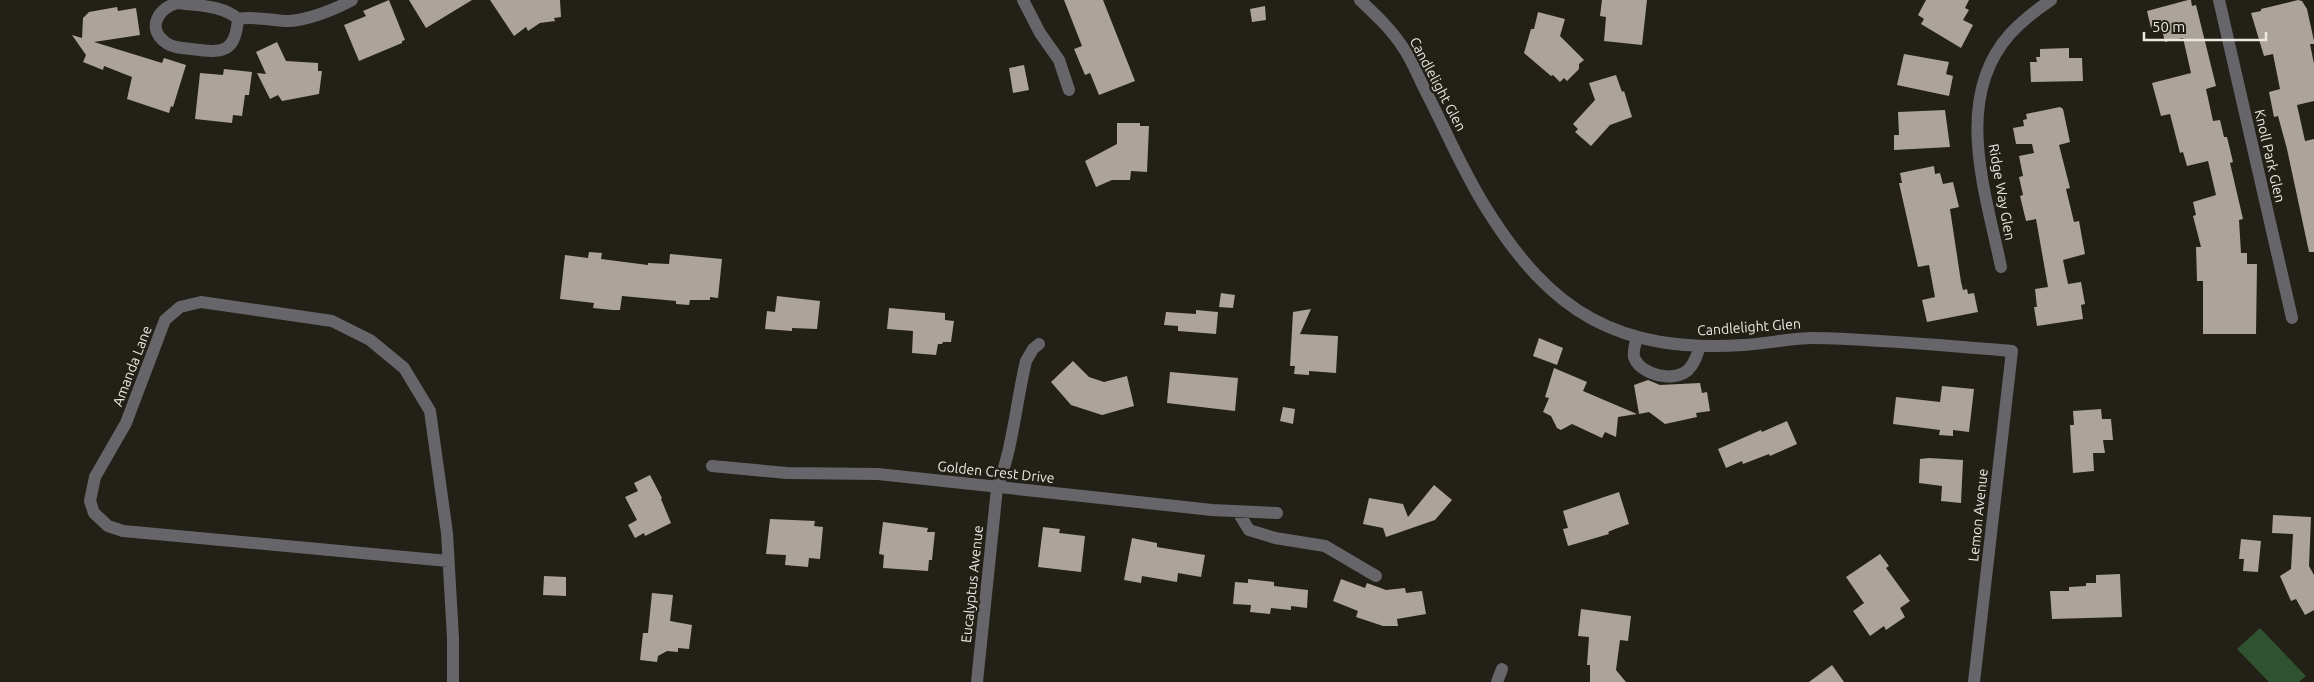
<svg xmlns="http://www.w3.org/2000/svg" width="2314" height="682" viewBox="0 0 2314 682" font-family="Ubuntu,sans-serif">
  <rect width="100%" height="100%" fill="#232017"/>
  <path fill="#2f5230" d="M 2260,628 L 2306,676 L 2299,682 L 2269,682 L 2237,649 Z"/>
  <path fill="#aca39a" d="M 389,0 L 405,40 L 402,41 L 402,43 L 359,61 L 344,25 L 366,16 L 363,11 Z
    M 409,0 L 472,0 L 426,28 Z
    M 490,0 L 560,0 L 561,17 L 554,18 L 555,21 L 540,23 L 528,31 L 526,27 L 514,36 Z
    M 1064,0 L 1103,0 L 1135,81 L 1099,95 L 1090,73 L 1085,75 L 1074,49 L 1082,46 Z
    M 1602,0 L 1647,0 L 1642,45 L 1604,41 L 1606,17 L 1600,16 Z
    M 1926,0 L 1969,0 L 1965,8 L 1969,10 L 1963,20 L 1973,25 L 1961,48 L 1921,24 L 1924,19 L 1918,15 Z
    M 2188,0 L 2191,0 L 2192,6 L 2196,5 L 2216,86 L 2206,89 L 2213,121 L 2220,120 L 2224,137 L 2227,137 L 2233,162 L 2230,163 L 2243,219 L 2239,220 L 2241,253 L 2247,253 L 2247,264 L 2257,264 L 2256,334 L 2203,334 L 2203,281 L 2197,281 L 2196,247 L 2201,247 L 2193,216 L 2196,215 L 2193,202 L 2216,195 L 2208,161 L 2187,166 L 2183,152 L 2180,153 L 2170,114 L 2161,116 L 2152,83 L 2191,73 L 2183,38 L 2165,42 L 2161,26 L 2151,28 L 2147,11 Z
    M 2298,0 L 2302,1 L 2307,9 L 2314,41 L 2314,44 L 2310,44 L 2314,64 L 2314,101 L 2297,105 L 2305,141 L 2314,139 L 2314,252 L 2309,252 L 2287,149 L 2278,116 L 2274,117 L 2269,92 L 2280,89 L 2273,54 L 2264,56 L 2251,13 L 2261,11 L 2261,9 Z
    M 1265,6 L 1266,20 L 1252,22 L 1250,9 Z
    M 117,7 L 118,11 L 136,8 L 140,35 L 94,42 L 162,63 L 164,58 L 186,65 L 173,107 L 171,106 L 169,113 L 127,99 L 132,77 L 104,66 L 103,70 L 83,62 L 86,55 L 72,35 L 82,38 L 83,18 L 89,12 Z
    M 1538,12 L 1565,19 L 1560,36 L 1584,60 L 1579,64 L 1579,69 L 1567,81 L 1564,78 L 1560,82 L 1553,75 L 1551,76 L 1524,53 L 1531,29 L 1534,29 Z
    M 277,42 L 286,61 L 318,63 L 318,71 L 322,71 L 319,94 L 282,101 L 278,95 L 270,99 L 257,73 L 266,74 L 256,52 Z
    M 2069,48 L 2069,58 L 2082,58 L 2083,81 L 2031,82 L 2030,62 L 2037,62 L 2036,57 L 2040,57 L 2040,49 Z
    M 1904,54 L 1949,62 L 1946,74 L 1953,76 L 1949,96 L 1897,85 Z
    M 1024,65 L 1029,90 L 1013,93 L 1009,68 Z
    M 224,69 L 252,72 L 249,95 L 245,95 L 242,116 L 233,115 L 232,123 L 195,119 L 200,73 L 223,75 Z
    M 1616,75 L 1622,92 L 1624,91 L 1632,117 L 1610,125 L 1591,146 L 1575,132 L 1578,129 L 1573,124 L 1595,100 L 1589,83 Z
    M 2060,107 L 2063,109 L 2070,142 L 2059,145 L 2070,188 L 2066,189 L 2074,222 L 2079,221 L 2085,254 L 2063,260 L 2068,284 L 2081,282 L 2085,304 L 2081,305 L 2083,319 L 2037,326 L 2034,307 L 2037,307 L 2035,289 L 2048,287 L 2036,219 L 2026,221 L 2020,196 L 2023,195 L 2019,177 L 2023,176 L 2019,156 L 2034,153 L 2032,144 L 2016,144 L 2013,128 L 2024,126 L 2023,120 L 2027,119 L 2026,114 Z
    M 1945,110 L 1950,147 L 1894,150 L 1894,135 L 1899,135 L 1898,112 Z
    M 1117,123 L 1140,123 L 1140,126 L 1149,126 L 1147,172 L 1131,171 L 1130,180 L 1112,180 L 1096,187 L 1085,161 L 1117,144 Z
    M 1934,166 L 1935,174 L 1940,173 L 1943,184 L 1953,182 L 1959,207 L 1950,209 L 1961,282 L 1963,290 L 1967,289 L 1968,294 L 1974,293 L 1978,312 L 1927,322 L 1922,300 L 1935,297 L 1929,265 L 1918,267 L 1899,183 L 1902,183 L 1900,173 Z
    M 589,252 L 602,253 L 601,259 L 648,265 L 648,263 L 669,264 L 670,254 L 722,259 L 718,298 L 710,297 L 710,300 L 690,300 L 689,305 L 676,304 L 676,301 L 622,296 L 620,310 L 613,310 L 593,308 L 594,303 L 560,299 L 565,255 L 588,258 Z
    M 1221,293 L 1235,295 L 1233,308 L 1219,307 Z
    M 777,296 L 820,301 L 817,329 L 792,328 L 792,331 L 765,329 L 767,311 L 775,312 Z
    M 889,308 L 945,313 L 945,320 L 954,321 L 951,342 L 943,342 L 942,344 L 938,344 L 936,355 L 912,353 L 913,331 L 887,329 Z
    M 1311,309 L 1300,334 L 1338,336 L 1336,373 L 1309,371 L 1309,375 L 1294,374 L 1295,366 L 1290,366 L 1293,312 Z
    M 1196,310 L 1218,312 L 1216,334 L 1178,331 L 1178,326 L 1164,325 L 1166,312 L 1196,314 Z
    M 1539,338 L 1563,348 L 1557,365 L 1533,356 Z
    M 1073,361 L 1089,377 L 1104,382 L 1127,376 L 1134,406 L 1102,415 L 1071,405 L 1051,382 Z
    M 1554,368 L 1587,382 L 1583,391 L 1637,414 L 1618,417 L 1616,437 L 1605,432 L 1602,438 L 1572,424 L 1561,430 L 1557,428 L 1551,416 L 1543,412 L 1549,398 L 1545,397 Z
    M 1170,372 L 1238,378 L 1235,411 L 1167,403 Z
    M 1648,380 L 1660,385 L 1700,383 L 1702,393 L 1707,392 L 1710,411 L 1696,413 L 1697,417 L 1665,424 L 1649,412 L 1639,414 L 1634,385 Z
    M 1942,386 L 1974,389 L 1969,432 L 1953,430 L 1953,436 L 1939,435 L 1940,430 L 1893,424 L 1896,397 L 1940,402 Z
    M 1283,407 L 1295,409 L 1293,424 L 1280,421 Z
    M 2101,409 L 2102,419 L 2111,419 L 2113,440 L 2103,440 L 2105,453 L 2093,453 L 2094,471 L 2073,473 L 2070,425 L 2074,425 L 2073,411 Z
    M 1787,421 L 1797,444 L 1770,456 L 1769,454 L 1743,464 L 1742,461 L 1726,468 L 1718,449 L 1761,430 L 1762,432 Z
    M 1929,458 L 1963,460 L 1961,503 L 1941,501 L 1942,486 L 1919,483 L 1920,459 Z
    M 650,475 L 662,498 L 661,499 L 671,523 L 645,536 L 644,533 L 635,538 L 628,525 L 637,520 L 625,497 L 638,491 L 634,483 Z
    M 1434,485 L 1452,500 L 1435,520 L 1386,537 L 1383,528 L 1363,524 L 1369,498 L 1403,504 L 1408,517 Z
    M 1619,492 L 1629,524 L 1615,529 L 1608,532 L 1609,534 L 1568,546 L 1563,529 L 1568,528 L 1563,511 Z
    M 2273,515 L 2311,517 L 2309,566 L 2314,575 L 2314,610 L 2305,615 L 2296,599 L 2291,601 L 2280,576 L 2291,569 L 2293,534 L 2272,533 Z
    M 770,519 L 815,521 L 814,526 L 823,527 L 820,559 L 809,558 L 808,567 L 785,565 L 786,555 L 766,554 Z
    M 883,522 L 928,528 L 927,532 L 935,532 L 932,560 L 929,560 L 928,571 L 883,568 L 884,555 L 879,554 Z
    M 1043,527 L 1060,529 L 1059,533 L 1085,536 L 1081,572 L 1038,567 Z
    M 1132,538 L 1157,543 L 1157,547 L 1205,555 L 1201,577 L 1178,573 L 1177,582 L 1142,576 L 1141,583 L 1124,580 Z
    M 2241,539 L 2261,541 L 2258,572 L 2243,571 L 2244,559 L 2239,559 Z
    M 1880,554 L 1889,566 L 1886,568 L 1910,601 L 1900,608 L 1905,617 L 1886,630 L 1884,626 L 1870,636 L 1853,611 L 1864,603 L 1846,577 Z
    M 2120,574 L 2122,617 L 2052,619 L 2050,591 L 2069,591 L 2069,587 L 2086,586 L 2086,583 L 2096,583 L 2096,575 Z
    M 544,576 L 566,577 L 566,596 L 543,595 Z
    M 1248,579 L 1274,582 L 1274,586 L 1308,590 L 1307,608 L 1291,606 L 1291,610 L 1271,608 L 1270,614 L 1250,612 L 1251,605 L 1233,604 L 1235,582 L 1248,583 Z
    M 1341,579 L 1365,588 L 1367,583 L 1386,590 L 1405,588 L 1406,593 L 1422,591 L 1426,614 L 1397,619 L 1398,626 L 1383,626 L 1356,617 L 1358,611 L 1333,601 Z
    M 652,593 L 673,595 L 670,621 L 692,625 L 689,649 L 678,648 L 678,652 L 667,651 L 658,656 L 657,662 L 640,660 L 643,633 L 648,633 Z
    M 1581,609 L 1631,616 L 1628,641 L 1620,640 L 1616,670 L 1626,682 L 1590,682 L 1590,665 L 1587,665 L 1589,637 L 1578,636 Z
    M 1832,665 L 1844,682 L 1809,682 Z"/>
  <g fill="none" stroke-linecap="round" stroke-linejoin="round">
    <path stroke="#666569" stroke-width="12" d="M 1023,0 L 1040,33 L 1059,60 L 1069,90
      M 1360,0 C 1376,15 1392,30 1404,49 C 1412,61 1417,74 1423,86 C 1444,126 1462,170 1486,208 C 1551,313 1618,353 1743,345 C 1766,344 1790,338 1813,338 C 1880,339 1946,346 2012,351 L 1974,682
      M 2219,0 L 2292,318
      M 178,3 C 198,6 223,5 238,19 C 235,54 222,53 191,49 C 182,48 172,48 165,42 C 146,28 159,7 178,3 Z
      M 238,19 C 254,16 269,20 285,21 C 304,22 336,9 352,0
      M 2001,267 C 1986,193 1952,99 2010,34 C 2022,21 2036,10 2051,0
      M 1637,338 C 1635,344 1633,351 1634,357 C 1640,375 1674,383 1688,370 C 1695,363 1697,355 1700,346
      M 712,466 L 787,473 L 878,474 L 1212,510 L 1277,513
      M 1238,512 L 1249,530 L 1275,538 L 1325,546 L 1376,576
      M 448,561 L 145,533 L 123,531 L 108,526 L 94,513 L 90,501 L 95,477 L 126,423 L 165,320 L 180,307 L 201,302 L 332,321 L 370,340 L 404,368 L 430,411 L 447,533 L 453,638 L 453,682
      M 977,682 L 997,488 C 1013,448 1016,403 1026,361 L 1033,349 L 1039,344
      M 1497,682 L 1502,669"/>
  </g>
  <g text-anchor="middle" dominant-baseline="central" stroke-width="5" stroke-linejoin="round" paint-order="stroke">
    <g font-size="14" fill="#ebe8e2" stroke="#232017">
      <text transform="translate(1438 84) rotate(62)">Candlelight Glen</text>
      <text transform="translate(2270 156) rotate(77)">Knoll Park Glen</text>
      <text transform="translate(2002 192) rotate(80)">Ridge Way Glen</text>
      <text transform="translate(1749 327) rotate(-4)">Candlelight Glen</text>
      <text transform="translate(132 366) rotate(-69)">Amanda Lane</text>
      <text transform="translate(996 472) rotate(6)">Golden Crest Drive</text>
      <text transform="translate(1978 515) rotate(-84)">Lemon Avenue</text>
      <text transform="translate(972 584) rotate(-84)">Eucalyptus Avenue</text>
    </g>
  </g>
  <path d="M2144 32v8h122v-8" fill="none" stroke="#ebe8e2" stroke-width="2.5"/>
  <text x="2152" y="32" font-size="15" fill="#ebe8e2" stroke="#232017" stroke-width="4" paint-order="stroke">50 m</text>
</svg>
